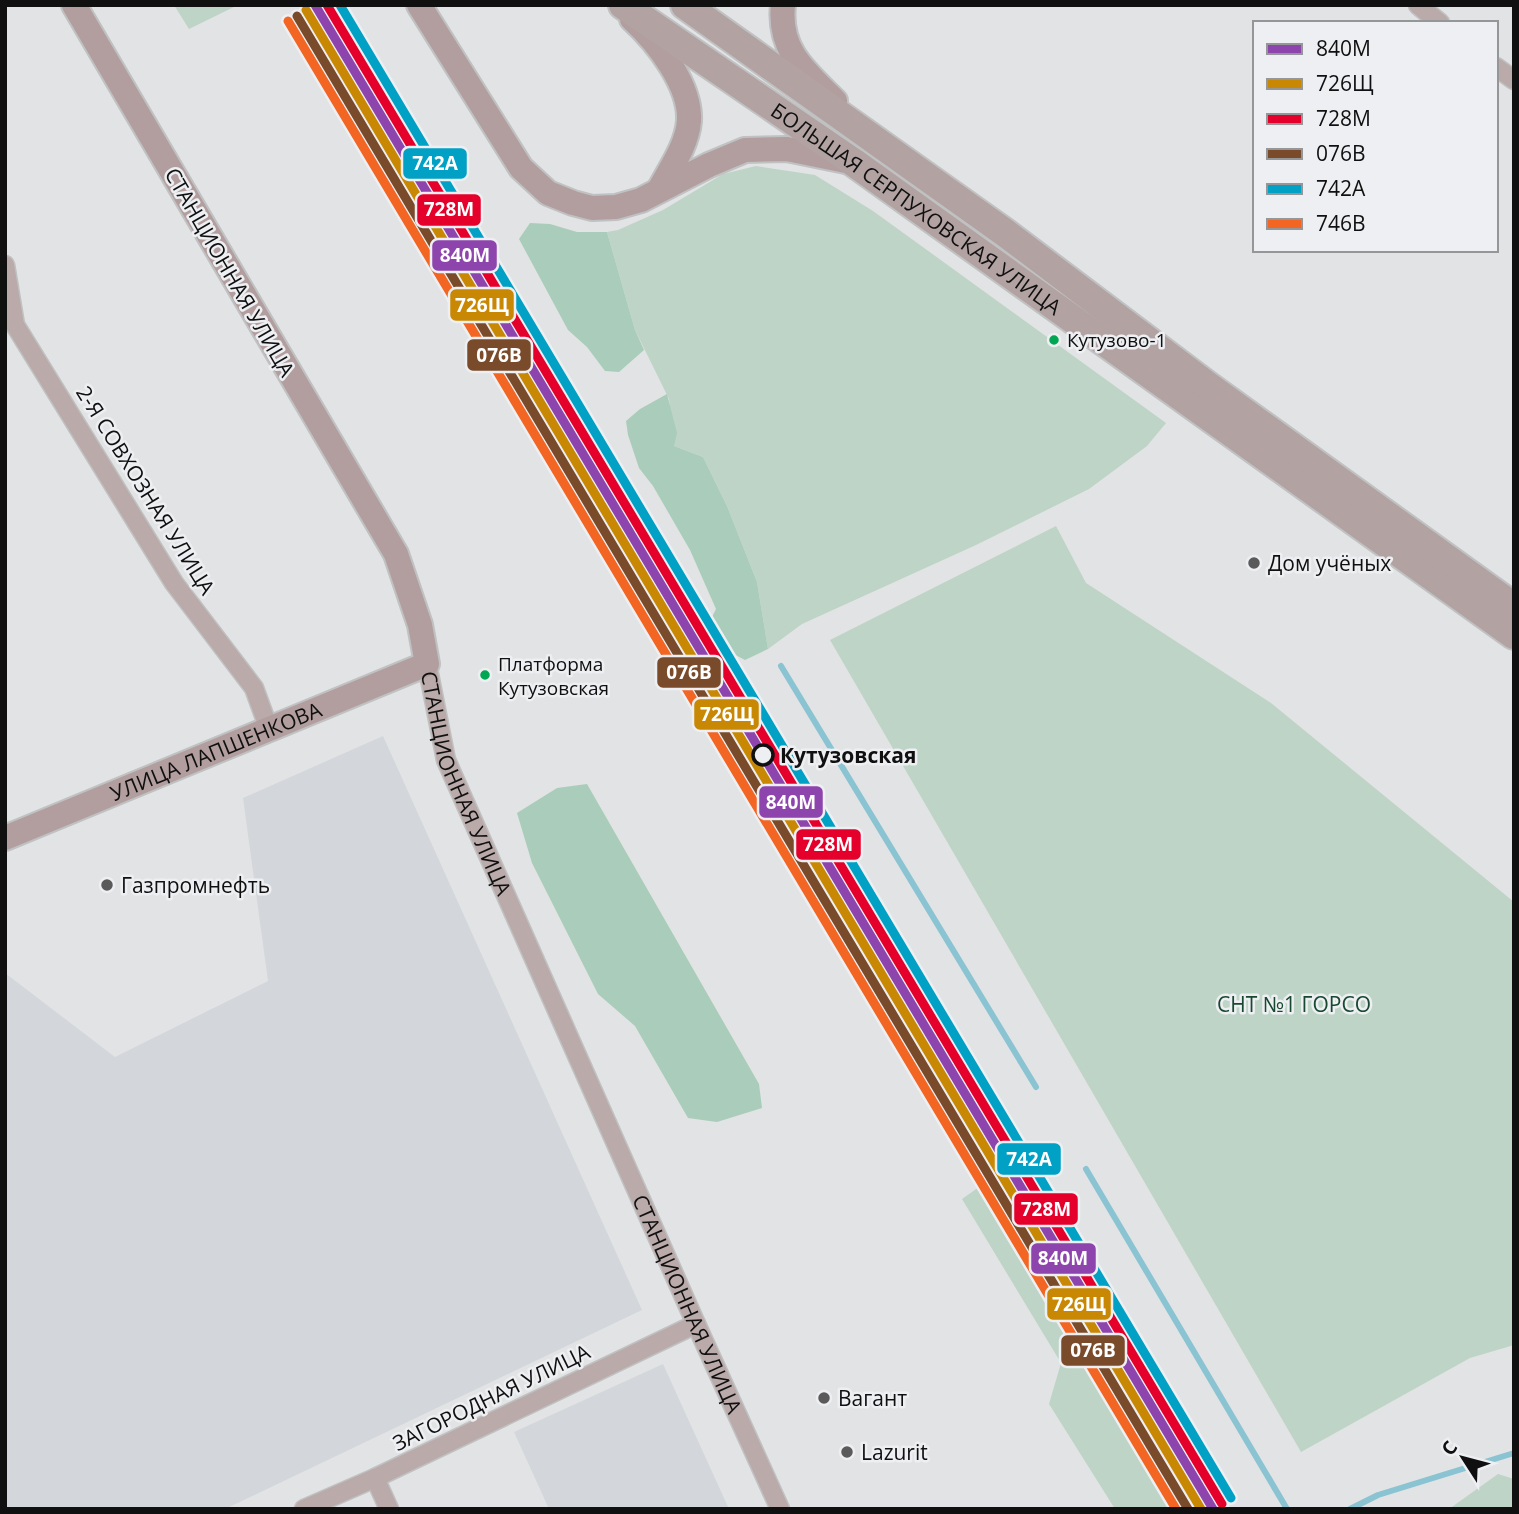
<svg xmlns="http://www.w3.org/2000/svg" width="1519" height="1514" viewBox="0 0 1519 1514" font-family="'Open Sans',sans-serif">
  <rect width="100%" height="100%" fill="#e2e3e4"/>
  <path fill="#d3d6db" d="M 383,736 L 642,1310 L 225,1509 L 5,1509 L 5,973 L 115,1057 L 268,981 L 243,798 Z
    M 663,1364 L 729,1509 L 549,1509 L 514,1432 Z"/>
  <path fill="#bed4c7" d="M 174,5 L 238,5 L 189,29 Z
    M 756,166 L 815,175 L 873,211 L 1166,423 L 1147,446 L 1089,489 L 976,545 L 802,624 L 768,649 L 757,582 L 727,506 L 703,457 L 674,446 L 669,399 L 635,330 L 607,232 L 618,230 L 663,210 L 723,174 Z
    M 1056,526 L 1086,583 L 1271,703 L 1514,902 L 1514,1345 L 1470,1358 L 1301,1452 L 830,640 Z
    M 979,1187 L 1172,1509 L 1115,1509 L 1049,1404 L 1061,1363 L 962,1199 Z
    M 1498,1474 L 1514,1479 L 1514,1509 L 1449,1509 Z"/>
  <path fill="#a9cdba" d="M 530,223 L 550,224 L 577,232 L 607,232 L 635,330 L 644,350 L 619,372 L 605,371 L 587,347 L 568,330 L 519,239 Z
    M 667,394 L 677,433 L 674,446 L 703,457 L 727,506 L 757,582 L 768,649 L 745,660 L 724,649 L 709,623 L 716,609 L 690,550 L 653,486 L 639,468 L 628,435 L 626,421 L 640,409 Z
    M 587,784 L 759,1084 L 762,1108 L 717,1122 L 688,1118 L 635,1026 L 598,994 L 532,863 L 517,813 L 557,788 Z"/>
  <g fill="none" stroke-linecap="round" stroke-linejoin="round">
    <path stroke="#8ac3d2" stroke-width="6" d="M 781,666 L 1036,1087
      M 1086,1169 L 1287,1509
      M 1350,1509 L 1378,1495 L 1514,1453"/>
    <defs>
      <g id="street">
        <path d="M 1418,5 L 1440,23"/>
        <path d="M 1496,67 L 1514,80"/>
        <path d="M 5,265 L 15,325 L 174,583 L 254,688 L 269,729"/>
        <path id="s1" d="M 427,664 L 446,760 L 696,1324 L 780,1509"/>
        <path d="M 375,1478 L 389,1509"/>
        <path d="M 304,1509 L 375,1478 L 696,1324"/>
      </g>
      <g id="secondary">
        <path d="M 419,5 L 521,168 L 548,193 L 573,203 L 592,208 L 616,207 L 641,200 L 709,165 L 745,150 L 787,149 L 851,162"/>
        <path d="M 783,5 C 778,51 806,72 835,101"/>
        <path d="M 632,19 C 657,42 691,85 689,121 C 687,146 670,169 659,190"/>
        <path id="s2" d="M 5,838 L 427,664 L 420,625 L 396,554 L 74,5"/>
      </g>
      <g id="primary">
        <path id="s3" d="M 623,5 L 853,162 L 1514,635"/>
        <path d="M 685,5 L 1004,232 L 1208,386 L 1514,607"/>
      </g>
    </defs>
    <use href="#street" stroke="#c0c1c2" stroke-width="21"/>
    <use href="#secondary" stroke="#c0c1c2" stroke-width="28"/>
    <use href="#primary" stroke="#c0c1c2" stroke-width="32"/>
    <use href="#street" stroke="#baaaaa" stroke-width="18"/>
    <use href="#secondary" stroke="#b29e9e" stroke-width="24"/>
    <use href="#primary" stroke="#b2a2a2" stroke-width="28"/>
    <defs>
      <path id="rail-1" d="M 315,5 L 1213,1509"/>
      <path id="rail-2" d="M 306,10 L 1201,1509"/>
      <path id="rail-3" d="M 327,5 L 1222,1504"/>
      <path id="rail-4" d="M 297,16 L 1188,1509"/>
      <path id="rail-5" d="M 340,5 L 1231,1498"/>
      <path id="rail-6" d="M 288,21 L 1176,1509"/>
    </defs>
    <use href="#rail-1" stroke="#eeeff2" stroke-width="14"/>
    <use href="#rail-2" stroke="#eeeff2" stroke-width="14"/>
    <use href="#rail-3" stroke="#eeeff2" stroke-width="14"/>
    <use href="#rail-4" stroke="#eeeff2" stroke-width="14"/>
    <use href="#rail-5" stroke="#eeeff2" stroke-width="14"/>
    <use href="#rail-6" stroke="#eeeff2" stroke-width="14"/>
    <use href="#rail-1" stroke="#8e44ad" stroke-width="9"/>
    <use href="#rail-2" stroke="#c98803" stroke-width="9"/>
    <use href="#rail-3" stroke="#e4002b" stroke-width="9"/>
    <use href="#rail-4" stroke="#7a4b2a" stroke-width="9"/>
    <use href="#rail-5" stroke="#01a1c5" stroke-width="9"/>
    <use href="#rail-6" stroke="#f26522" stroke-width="9"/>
  </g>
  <g fill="#00a651" stroke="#eeeff2" stroke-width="2.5">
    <circle cx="1054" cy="340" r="6"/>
    <circle cx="485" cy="675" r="6"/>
  </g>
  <g fill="#5a5a5b" stroke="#eeeff2" stroke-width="2.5">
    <circle cx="1254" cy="563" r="7"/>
    <circle cx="107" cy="885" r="7"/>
    <circle cx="824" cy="1398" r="7"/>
    <circle cx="847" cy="1452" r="7"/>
  </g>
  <circle fill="#eeeff2" stroke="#101011" stroke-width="3.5" cx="763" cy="755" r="10"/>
  <g text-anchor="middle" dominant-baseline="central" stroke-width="5" stroke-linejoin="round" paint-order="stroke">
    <g font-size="19" fill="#101011" stroke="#eeeff2" text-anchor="start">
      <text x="1067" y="340">Кутузово-1</text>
      <text x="498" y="664">Платформа<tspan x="498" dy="24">Кутузовская</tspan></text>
    </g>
    <g font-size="21" fill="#101011" stroke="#eeeff2">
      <text stroke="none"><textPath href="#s3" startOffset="357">БОЛЬШАЯ СЕРПУХОВСКАЯ УЛИЦА</textPath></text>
      <text transform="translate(230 272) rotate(60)">СТАНЦИОННАЯ УЛИЦА</text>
      <text transform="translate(146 490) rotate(58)">2-Я СОВХОЗНАЯ УЛИЦА</text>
      <text stroke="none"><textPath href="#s2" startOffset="228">УЛИЦА ЛАПШЕНКОВА</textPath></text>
      <text stroke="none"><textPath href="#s1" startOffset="126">СТАНЦИОННАЯ УЛИЦА</textPath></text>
      <text stroke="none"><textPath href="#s1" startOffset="693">СТАНЦИОННАЯ УЛИЦА</textPath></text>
      <text transform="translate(491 1397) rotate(-26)">ЗАГОРОДНАЯ УЛИЦА</text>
    </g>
    <g font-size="21" fill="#101011" stroke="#eeeff2" text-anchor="start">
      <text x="1268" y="563">Дом учёных</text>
      <text x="121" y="885">Газпромнефть</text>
      <text x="838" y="1398">Вагант</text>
      <text x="861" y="1452">Lazurit</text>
    </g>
    <g font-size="21" font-weight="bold" fill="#101011" stroke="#eeeff2" text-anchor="start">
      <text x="780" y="755">Кутузовская</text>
    </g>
    <g font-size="21" fill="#164930" stroke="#eeeff2">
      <text x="1294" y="1004">СНТ №1 ГОРСО</text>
    </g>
  </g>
  <g stroke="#eeeff2" stroke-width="2.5">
    <rect x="402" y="147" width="66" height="33" rx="7" fill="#01a1c5"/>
    <rect x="416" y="193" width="66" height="34" rx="7" fill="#e4002b"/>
    <rect x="431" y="239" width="67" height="33" rx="7" fill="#8e44ad"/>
    <rect x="449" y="288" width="66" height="34" rx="7" fill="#c98803"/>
    <rect x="466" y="338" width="66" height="34" rx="7" fill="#7a4b2a"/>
    <rect x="656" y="656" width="66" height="33" rx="7" fill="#7a4b2a"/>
    <rect x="693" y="698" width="67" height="33" rx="7" fill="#c98803"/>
    <rect x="758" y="785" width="66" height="34" rx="7" fill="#8e44ad"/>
    <rect x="795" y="828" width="67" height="33" rx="7" fill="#e4002b"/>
    <rect x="996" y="1142" width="66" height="34" rx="7" fill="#01a1c5"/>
    <rect x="1013" y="1192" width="66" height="34" rx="7" fill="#e4002b"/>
    <rect x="1030" y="1242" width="67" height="33" rx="7" fill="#8e44ad"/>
    <rect x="1046" y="1287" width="66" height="34" rx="7" fill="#c98803"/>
    <rect x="1060" y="1334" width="66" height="33" rx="7" fill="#7a4b2a"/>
  </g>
  <g font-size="19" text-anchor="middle" font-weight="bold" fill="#fff">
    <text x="435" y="170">742А</text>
    <text x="449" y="216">728М</text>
    <text x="465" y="262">840М</text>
    <text x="482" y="312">726Щ</text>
    <text x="499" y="362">076В</text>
    <text x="689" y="679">076В</text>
    <text x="727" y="721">726Щ</text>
    <text x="791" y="809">840М</text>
    <text x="828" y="851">728М</text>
    <text x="1029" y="1166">742А</text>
    <text x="1046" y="1216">728М</text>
    <text x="1063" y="1265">840М</text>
    <text x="1079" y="1311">726Щ</text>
    <text x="1093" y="1357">076В</text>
  </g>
  <rect width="1519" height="1514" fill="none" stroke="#101011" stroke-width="14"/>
  <rect x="1253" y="21" width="245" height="231" fill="#eeeff2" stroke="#959698" stroke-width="2"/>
  <rect x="1267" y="44" width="35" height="10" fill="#8e44ad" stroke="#959698" stroke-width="2"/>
  <text x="1316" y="56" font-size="21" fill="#101011">840М</text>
  <rect x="1267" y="79" width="35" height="10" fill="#c98803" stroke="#959698" stroke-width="2"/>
  <text x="1316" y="91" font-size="21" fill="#101011">726Щ</text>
  <rect x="1267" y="114" width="35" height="10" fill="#e4002b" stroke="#959698" stroke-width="2"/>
  <text x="1316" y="126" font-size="21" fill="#101011">728М</text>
  <rect x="1267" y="149" width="35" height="10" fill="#7a4b2a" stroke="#959698" stroke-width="2"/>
  <text x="1316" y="161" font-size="21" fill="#101011">076В</text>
  <rect x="1267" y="184" width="35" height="10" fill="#01a1c5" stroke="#959698" stroke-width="2"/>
  <text x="1316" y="196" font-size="21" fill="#101011">742А</text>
  <rect x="1267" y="219" width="35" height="10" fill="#f26522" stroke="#959698" stroke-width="2"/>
  <text x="1316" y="231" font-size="21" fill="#101011">746В</text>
  <g transform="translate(1463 1458) rotate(306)" stroke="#eeeff2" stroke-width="5" paint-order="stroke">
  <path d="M0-5L12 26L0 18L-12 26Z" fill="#101011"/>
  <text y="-10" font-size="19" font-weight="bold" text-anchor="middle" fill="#101011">С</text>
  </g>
</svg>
